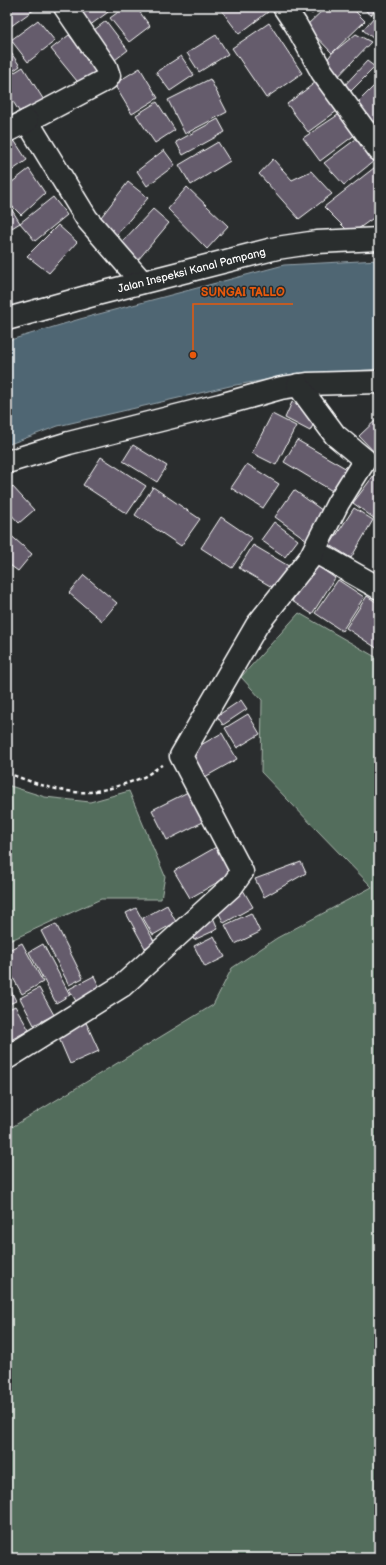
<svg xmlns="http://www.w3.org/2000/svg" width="386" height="1565" viewBox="0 0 386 1565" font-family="'Balsamiq Sans',sans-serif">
  <rect width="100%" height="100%" fill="#2a2d2e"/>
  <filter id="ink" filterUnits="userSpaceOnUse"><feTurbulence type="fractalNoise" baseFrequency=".025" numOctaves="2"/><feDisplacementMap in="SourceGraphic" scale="8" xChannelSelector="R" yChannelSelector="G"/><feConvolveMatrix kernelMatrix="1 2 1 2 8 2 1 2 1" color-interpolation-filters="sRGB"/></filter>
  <g filter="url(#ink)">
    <path fill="#536d5b" stroke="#a9b6ad" d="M 299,613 L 379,659 L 379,1558 L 7,1558 L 7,1130 L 213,1005 L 232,968 L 277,938 L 372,887 L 261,772 L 262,700 L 241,677 Z
      M 7,785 L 45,797 L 90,802 L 129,791 L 165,876 L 161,899 L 101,899 L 7,942 Z"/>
    <path fill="#4f6673" stroke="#95a3ab" d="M 379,260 L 379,369 L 289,376 L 230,386 L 58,426 L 7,445 L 7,341 L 80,319 L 284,265 Z"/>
    <path fill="#655c6c" stroke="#fff" d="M 7,7 L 34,7 L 35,9 L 7,29 Z
      M 78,7 L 115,7 L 85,29 Z
      M 125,7 L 136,7 L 150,26 L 129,42 L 110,18 Z
      M 219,7 L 264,7 L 268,12 L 239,34 Z
      M 305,7 L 318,7 L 312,14 Z
      M 326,7 L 351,7 L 365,21 L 332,53 L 306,26 Z
      M 361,7 L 377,7 L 377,8 L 371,15 Z
      M 379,11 L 379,43 L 363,30 Z
      M 38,20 L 55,41 L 28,62 L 11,40 Z
      M 106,21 L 128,50 L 111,63 L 90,33 Z
      M 269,23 L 302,73 L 266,98 L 232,48 Z
      M 356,34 L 371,42 L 333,82 L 322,67 L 332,53 Z
      M 69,35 L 98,72 L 81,86 L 51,49 Z
      M 216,35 L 228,54 L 199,72 L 187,53 Z
      M 7,47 L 20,66 L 7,75 Z
      M 181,56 L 194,75 L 170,91 L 156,72 Z
      M 367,61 L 375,67 L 350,92 L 342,88 Z
      M 23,67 L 47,105 L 24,119 L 7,92 L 7,77 Z
      M 140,68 L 158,98 L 132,114 L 114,84 Z
      M 210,79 L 227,112 L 185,134 L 168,100 Z
      M 379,81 L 379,118 L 367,127 L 357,103 Z
      M 316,82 L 337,111 L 308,132 L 287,104 Z
      M 157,102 L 175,130 L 155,143 L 136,115 Z
      M 7,107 L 16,122 L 7,127 Z
      M 341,113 L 356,134 L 320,161 L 303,138 Z
      M 218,119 L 225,132 L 183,155 L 176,142 Z
      M 10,134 L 27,160 L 7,174 L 7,136 Z
      M 356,139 L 374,161 L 344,185 L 324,163 Z
      M 218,142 L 230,161 L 191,185 L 179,165 Z
      M 164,150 L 175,165 L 147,186 L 137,171 Z
      M 273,159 L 292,180 L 311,171 L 332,194 L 299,219 L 259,174 Z
      M 379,164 L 379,214 L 351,234 L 324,207 Z
      M 29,169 L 45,193 L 21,215 L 7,201 L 7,186 Z
      M 128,182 L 148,198 L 113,239 L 98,221 Z
      M 187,187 L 228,226 L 207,249 L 168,209 Z
      M 53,197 L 67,215 L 35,241 L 20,223 Z
      M 7,202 L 20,223 L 7,231 Z
      M 153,209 L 169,223 L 138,260 L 121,243 Z
      M 58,225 L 77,242 L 49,273 L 27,256 Z
      M 292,402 L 318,415 L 310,431 L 285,418 Z
      M 272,414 L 296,426 L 276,465 L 252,453 Z
      M 379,417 L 379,457 L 359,436 Z
      M 297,440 L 347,469 L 334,492 L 284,462 Z
      M 133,445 L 167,466 L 157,482 L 123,461 Z
      M 101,457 L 146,486 L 127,514 L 83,485 Z
      M 247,464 L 279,484 L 263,508 L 231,488 Z
      M 374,475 L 379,479 L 379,522 L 353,503 Z
      M 12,486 L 34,510 L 19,523 L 7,510 L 7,490 Z
      M 153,487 L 200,519 L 181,546 L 135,515 Z
      M 294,490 L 326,513 L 307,540 L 275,517 Z
      M 354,508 L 373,520 L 351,558 L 330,545 Z
      M 221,517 L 252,538 L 232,568 L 201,548 Z
      M 274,522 L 298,540 L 285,557 L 261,540 Z
      M 7,532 L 32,554 L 18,571 L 7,563 Z
      M 253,545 L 292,568 L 279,591 L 239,568 Z
      M 316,565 L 335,578 L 312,614 L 292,601 Z
      M 84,575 L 117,603 L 102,621 L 69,593 Z
      M 338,580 L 364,597 L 342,631 L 315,613 Z
      M 367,596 L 379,604 L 378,649 L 346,628 Z
      M 241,700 L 247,709 L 223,725 L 217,716 Z
      M 248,714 L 260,734 L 237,748 L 225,728 Z
      M 222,733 L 237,759 L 205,777 L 190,751 Z
      M 196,788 L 211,818 L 167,840 L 152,810 Z
      M 218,846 L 234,873 L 190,898 L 174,871 Z
      M 301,862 L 306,873 L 264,897 L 255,879 Z
      M 243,890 L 253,907 L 224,923 L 215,906 Z
      M 167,905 L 176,922 L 153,935 L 143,918 Z
      M 136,908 L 155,943 L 145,948 L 126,913 Z
      M 251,913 L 260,932 L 235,944 L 225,925 Z
      M 212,915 L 218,929 L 194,940 L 187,927 Z
      M 56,924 L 83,978 L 69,985 L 41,931 Z
      M 214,936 L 225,957 L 205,967 L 194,946 Z
      M 22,943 L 43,982 L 22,994 L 7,967 L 7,951 Z
      M 43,944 L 70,995 L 56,1003 L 29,952 Z
      M 94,976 L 101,990 L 77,1003 L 69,989 Z
      M 39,988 L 54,1015 L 34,1025 L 20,998 Z
      M 11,991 L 16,1001 L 7,1005 L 7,993 Z
      M 15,1006 L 29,1030 L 9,1041 L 7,1038 L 7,1010 Z
      M 83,1016 L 99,1051 L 70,1064 L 55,1029 Z"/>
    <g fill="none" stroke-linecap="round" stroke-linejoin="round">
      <defs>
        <g id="minor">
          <path d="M 65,7 L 106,67 L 109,76 L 107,79 L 27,121 L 87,219 L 142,282"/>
          <path d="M 284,7 L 296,25 L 322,72 L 379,150"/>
          <path d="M 7,131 L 27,121"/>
          <path id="s1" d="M 7,319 L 97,294 L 277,248 L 317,242 L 379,239"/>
          <path d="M 7,462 L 69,443 L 220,405 L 281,388 L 307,384 L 379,382"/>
          <path d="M 314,551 L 379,588"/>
          <path d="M 7,1058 L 122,986 L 232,886 L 242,872 L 181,756 L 257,625 L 310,558 L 338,503 L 365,460 L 335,435 L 298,385"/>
        </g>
      </defs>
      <use href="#minor" stroke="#fff" stroke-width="25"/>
      <path stroke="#fff" stroke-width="2.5" stroke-dasharray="4 3" stroke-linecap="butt" d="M 7,773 C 32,782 61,794 88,792 C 103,791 127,784 141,778 C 149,775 155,769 162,765"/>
      <use href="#minor" stroke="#2a2d2e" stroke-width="22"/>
    </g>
  </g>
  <g text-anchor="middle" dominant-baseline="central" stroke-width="3" stroke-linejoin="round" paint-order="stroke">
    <g font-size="11" fill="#fff" stroke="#2a2d2e">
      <text stroke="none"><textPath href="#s1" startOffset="191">Jalan Inspeksi Kanal Pampang</textPath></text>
    </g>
  </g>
  <path fill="none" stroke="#e8590c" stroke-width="1.5" d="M193 355L193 304H293"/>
  <circle fill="#e8590c" stroke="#2a2d2e" stroke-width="1.5" cx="193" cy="355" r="4"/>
  <g font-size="12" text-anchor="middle" font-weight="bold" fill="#e8590c" stroke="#2a2d2e" stroke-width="3" stroke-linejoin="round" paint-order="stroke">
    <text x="243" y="296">SUNGAI TALLO</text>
  </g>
  <rect width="386" height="1565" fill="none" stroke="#2a2d2e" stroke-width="24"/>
  <rect x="12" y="12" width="362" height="1541" fill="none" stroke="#fff" stroke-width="1.5" filter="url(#ink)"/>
</svg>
